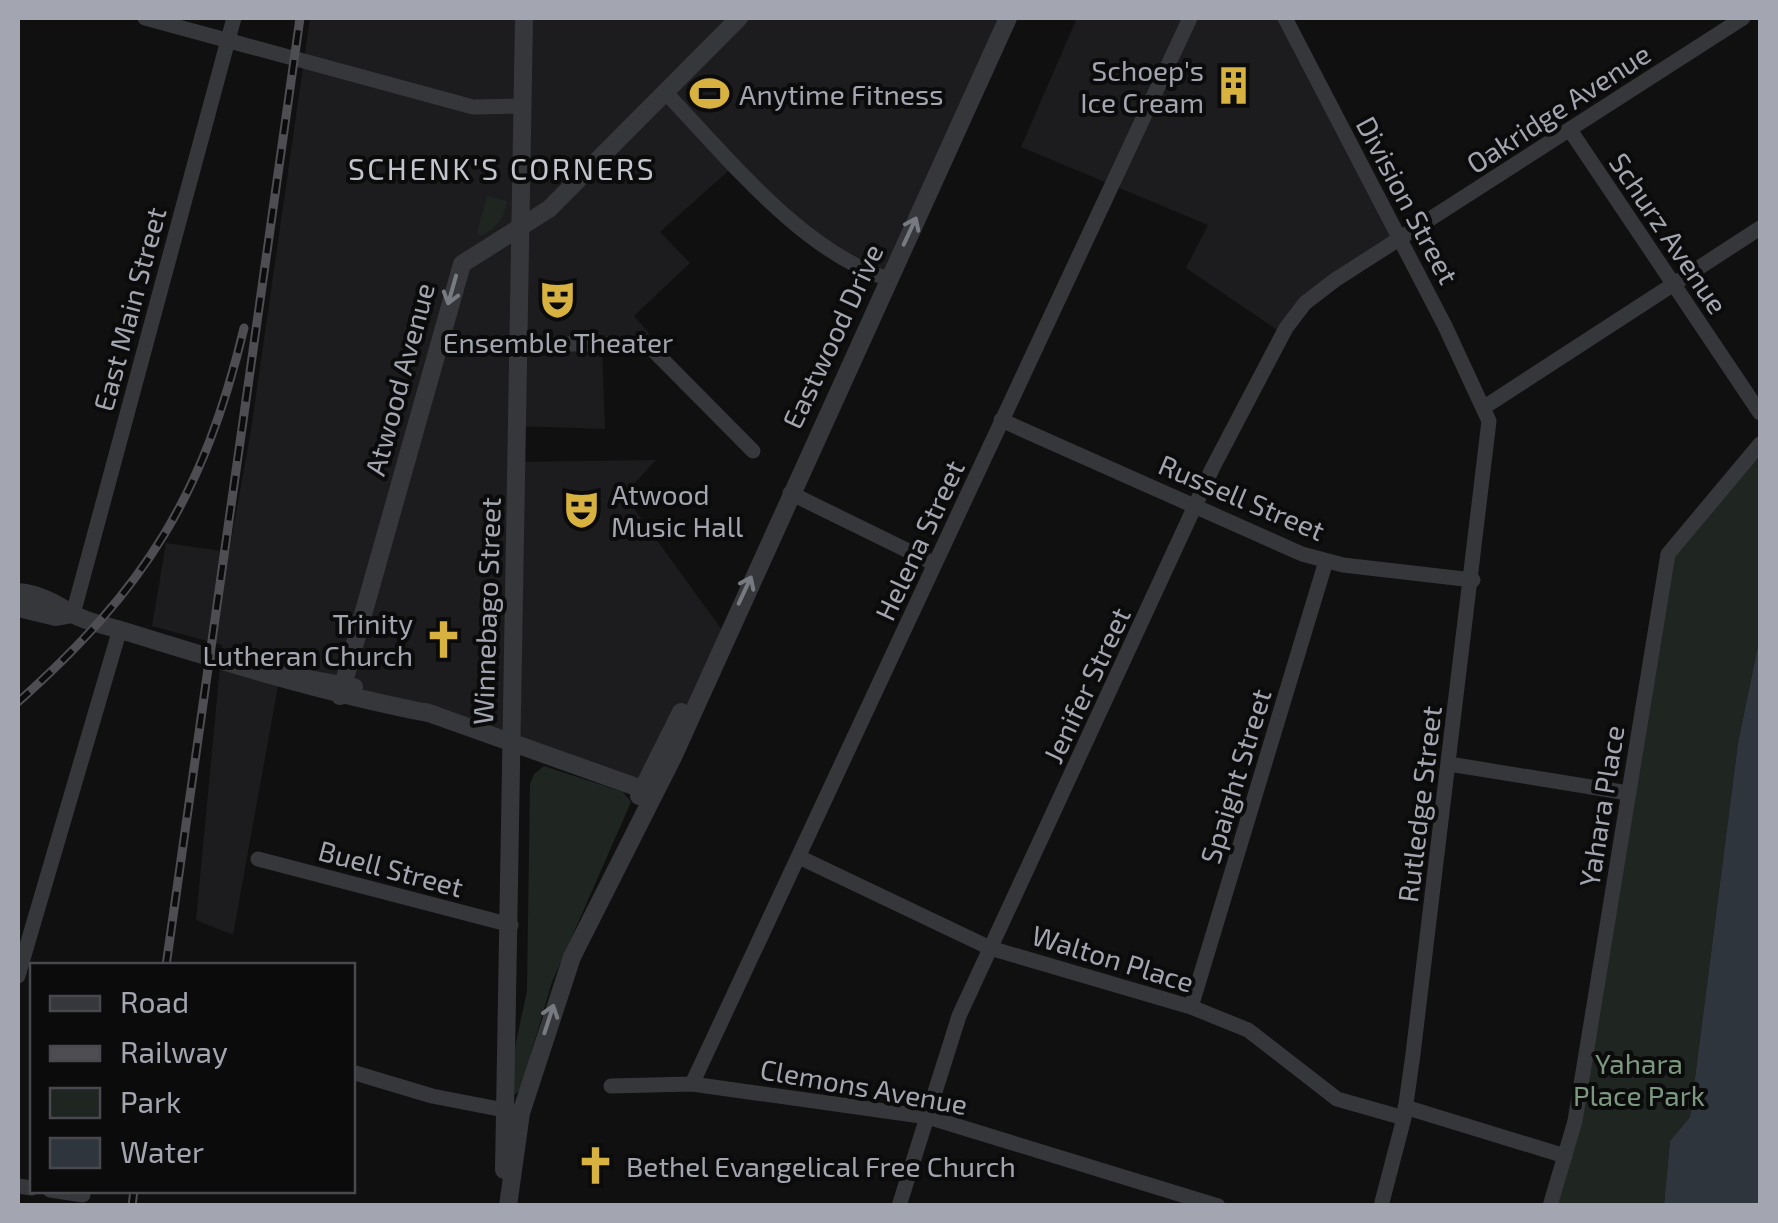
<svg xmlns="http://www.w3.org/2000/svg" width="1778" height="1223" viewBox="0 0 1778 1223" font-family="'Exo 2',sans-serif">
  <rect width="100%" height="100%" fill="#101011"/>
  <path fill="#1c1c1e" d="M 310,18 L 1008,18 L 888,279 L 850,264 L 735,165 L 660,232 L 690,263 L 634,316 L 649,333 L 647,344 L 602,345 L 605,429 L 518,426 L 518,462 L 656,460 L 624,495 L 725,634 L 642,789 L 280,675 L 233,935 L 196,920 L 222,645 L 152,626 L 166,543 L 229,552 L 251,430 Z
    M 1077,18 L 1286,18 L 1399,240 L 1335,280 L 1283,334 L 1186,268 L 1208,225 L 1021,147 Z"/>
  <path fill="#1f2520" d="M 487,196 L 507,201 C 505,217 496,230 480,236 L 477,232 Z
    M 1760,444 L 1760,636 L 1738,743 L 1690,1117 L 1670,1141 L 1664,1205 L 1550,1206 L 1575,1121 L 1668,554 Z
    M 544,766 L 623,792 L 631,802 L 552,982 L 520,1091 L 512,1096 L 515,1047 L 527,991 L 530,784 L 534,774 Z"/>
  <path fill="#2f353c" d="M 1760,636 L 1760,1205 L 1664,1205 L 1670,1141 L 1690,1117 L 1738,743 Z"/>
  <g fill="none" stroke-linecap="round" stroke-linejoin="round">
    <path stroke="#36373a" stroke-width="15" d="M 145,18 L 473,107 L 523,106
      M 1285,18 L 1445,326 L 1489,421 L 1413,1054 L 1404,1118 L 1381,1206
      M 666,93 C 728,158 802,251 888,279
      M 1570,130 L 1760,413
      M 519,344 L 647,344 L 753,451
      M 1486,406 L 1760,228
      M 1001,420 L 1302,554 L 1343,565 L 1473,580
      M 790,493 L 935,564
      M 73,614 L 234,18
      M 1449,764 L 1628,793
      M 799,857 L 990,948 L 1191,1007 L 1248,1030 L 1337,1099 L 1404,1118
      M 258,859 L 511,925
      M 18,976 L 120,629
      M 1191,1007 L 1326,561
      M 352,1072 L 432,1096 L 514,1112
      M 692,1084 L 1190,18
      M 611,1086 L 692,1084 L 928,1117 L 1218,1206
      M 1405,1107 L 1565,1156
      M 18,1186 L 32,1188
      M 50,1190 L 83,1195
      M 899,1206 L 959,1016 L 1213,467 L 1286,328 L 1305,303 L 1335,280 L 1743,18
      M 1550,1206 L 1575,1121 L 1668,554 L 1760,444"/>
    <path stroke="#36373a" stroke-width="18" d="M 18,592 C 40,594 55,603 73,614 C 86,622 109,626 124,631 C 227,663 328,694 433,714
      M 18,608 L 56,617 L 73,614
      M 286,675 L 354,687
      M 340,696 L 462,264 L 549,209 L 739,18
      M 426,712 L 642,789
      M 639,796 L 681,712
      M 504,1170 L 524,18
      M 508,1206 L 521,1113 L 572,957 L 673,757 L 1008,18"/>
    <defs>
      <path id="rail" d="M 18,702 C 145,589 204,495 244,328
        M 166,966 L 300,18
        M 132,1206 L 134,1190"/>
    </defs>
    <use href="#rail" stroke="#4d4d52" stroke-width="9"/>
    <use href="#rail" stroke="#0b0b0c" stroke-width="5" stroke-dasharray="15" stroke-linecap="butt"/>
  </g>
  <defs><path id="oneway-shaft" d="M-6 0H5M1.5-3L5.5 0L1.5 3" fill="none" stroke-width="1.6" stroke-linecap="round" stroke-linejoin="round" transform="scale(2.5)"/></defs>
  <g stroke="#777a81">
    <use href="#oneway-shaft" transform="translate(910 231) rotate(-65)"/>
    <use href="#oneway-shaft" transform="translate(452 290) rotate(106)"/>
    <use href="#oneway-shaft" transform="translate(745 590) rotate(-65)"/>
    <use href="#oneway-shaft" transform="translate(549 1019) rotate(-72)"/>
  </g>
  <defs>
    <symbol id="building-bare" viewBox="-9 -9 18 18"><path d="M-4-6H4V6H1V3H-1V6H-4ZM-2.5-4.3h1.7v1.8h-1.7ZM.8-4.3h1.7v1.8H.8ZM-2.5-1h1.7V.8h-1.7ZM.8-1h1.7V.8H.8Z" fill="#d8b240" stroke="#0b0b0c" stroke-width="2.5" paint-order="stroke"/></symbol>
    <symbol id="stadium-bare" viewBox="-9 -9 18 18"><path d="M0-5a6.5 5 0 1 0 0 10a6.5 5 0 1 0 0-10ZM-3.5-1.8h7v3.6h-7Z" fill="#d8b240" stroke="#0b0b0c" stroke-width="2.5" paint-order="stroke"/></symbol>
    <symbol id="theatre-bare" viewBox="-9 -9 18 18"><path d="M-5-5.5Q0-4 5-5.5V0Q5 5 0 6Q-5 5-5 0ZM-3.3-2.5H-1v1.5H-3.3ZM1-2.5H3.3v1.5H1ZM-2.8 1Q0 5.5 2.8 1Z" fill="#d8b240" stroke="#0b0b0c" stroke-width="2.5" paint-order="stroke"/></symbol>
    <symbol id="church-bare" viewBox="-9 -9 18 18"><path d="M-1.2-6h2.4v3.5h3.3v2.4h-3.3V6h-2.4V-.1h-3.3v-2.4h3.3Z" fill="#d8b240" stroke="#0b0b0c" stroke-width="2.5" paint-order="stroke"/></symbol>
  </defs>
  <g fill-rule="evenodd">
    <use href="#building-bare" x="1206" y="58" width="55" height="55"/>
    <use href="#stadium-bare" x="682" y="66" width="55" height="55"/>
    <use href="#theatre-bare" x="530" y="272" width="55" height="55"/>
    <use href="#theatre-bare" x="554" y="482" width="55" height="55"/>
    <use href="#church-bare" x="416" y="612" width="55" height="55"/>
    <use href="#church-bare" x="568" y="1138" width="55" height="55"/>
  </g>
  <g text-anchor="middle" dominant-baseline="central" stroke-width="8" stroke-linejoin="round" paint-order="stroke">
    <g font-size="28" fill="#a3a6b0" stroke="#0b0b0c" text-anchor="start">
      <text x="1204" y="70" text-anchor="end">Schoep's<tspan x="1204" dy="32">Ice Cream</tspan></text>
      <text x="739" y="94">Anytime Fitness</text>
      <text x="558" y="342" text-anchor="middle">Ensemble Theater</text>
      <text x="611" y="494">Atwood<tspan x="611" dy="32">Music Hall</tspan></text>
      <text x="413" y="623" text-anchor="end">Trinity<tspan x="413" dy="32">Lutheran Church</tspan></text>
      <text x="626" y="1166">Bethel Evangelical Free Church</text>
    </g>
    <g font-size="28" fill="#a3a6b0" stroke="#0b0b0c">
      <text transform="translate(1558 108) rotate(-33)">Oakridge Avenue</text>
      <text transform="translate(1408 200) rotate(62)">Division Street</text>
      <text transform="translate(1669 233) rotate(56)">Schurz Avenue</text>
      <text transform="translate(129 309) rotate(-75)">East Main Street</text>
      <text transform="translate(832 336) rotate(-65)">Eastwood Drive</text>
      <text transform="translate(399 379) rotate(-75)">Atwood Avenue</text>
      <text transform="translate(1242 497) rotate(23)">Russell Street</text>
      <text transform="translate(919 540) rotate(-65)">Helena Street</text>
      <text transform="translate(486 611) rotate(-88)">Winnebago Street</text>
      <text transform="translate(1086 685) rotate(-65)">Jenifer Street</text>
      <text transform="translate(1235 776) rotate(-73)">Spaight Street</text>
      <text transform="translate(1419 804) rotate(-83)">Rutledge Street</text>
      <text transform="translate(1601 806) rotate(-81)">Yahara Place</text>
      <text transform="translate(391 868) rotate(15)">Buell Street</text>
      <text transform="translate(1113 958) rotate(17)">Walton Place</text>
      <text transform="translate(864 1086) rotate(10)">Clemons Avenue</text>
    </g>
    <g font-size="28" fill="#7c9980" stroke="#0b0b0c">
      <text x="1639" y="1063">Yahara<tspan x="1639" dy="32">Place Park</tspan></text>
    </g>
    <g font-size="30" letter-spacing="2.5" fill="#c3c5cc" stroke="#0b0b0c">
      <text x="502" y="168">SCHENK'S CORNERS</text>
    </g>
  </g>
  <rect width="1778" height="1223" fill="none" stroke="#a3a6b0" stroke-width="40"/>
  <rect x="30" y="963" width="325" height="230" fill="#0b0b0c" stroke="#48494e" stroke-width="2.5"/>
  <rect x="50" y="996" width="50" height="15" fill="#36373a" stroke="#48494e" stroke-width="2.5"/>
  <text x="120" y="1013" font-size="30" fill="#a3a6b0">Road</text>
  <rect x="50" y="1046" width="50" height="15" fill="#4d4d52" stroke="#48494e" stroke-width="2.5"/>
  <text x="120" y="1063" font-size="30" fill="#a3a6b0">Railway</text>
  <rect x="50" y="1088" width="50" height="30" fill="#1f2520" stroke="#48494e" stroke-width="2.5"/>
  <text x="120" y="1113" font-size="30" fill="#a3a6b0">Park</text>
  <rect x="50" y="1138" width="50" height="30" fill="#2f353c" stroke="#48494e" stroke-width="2.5"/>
  <text x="120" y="1163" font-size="30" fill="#a3a6b0">Water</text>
</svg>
